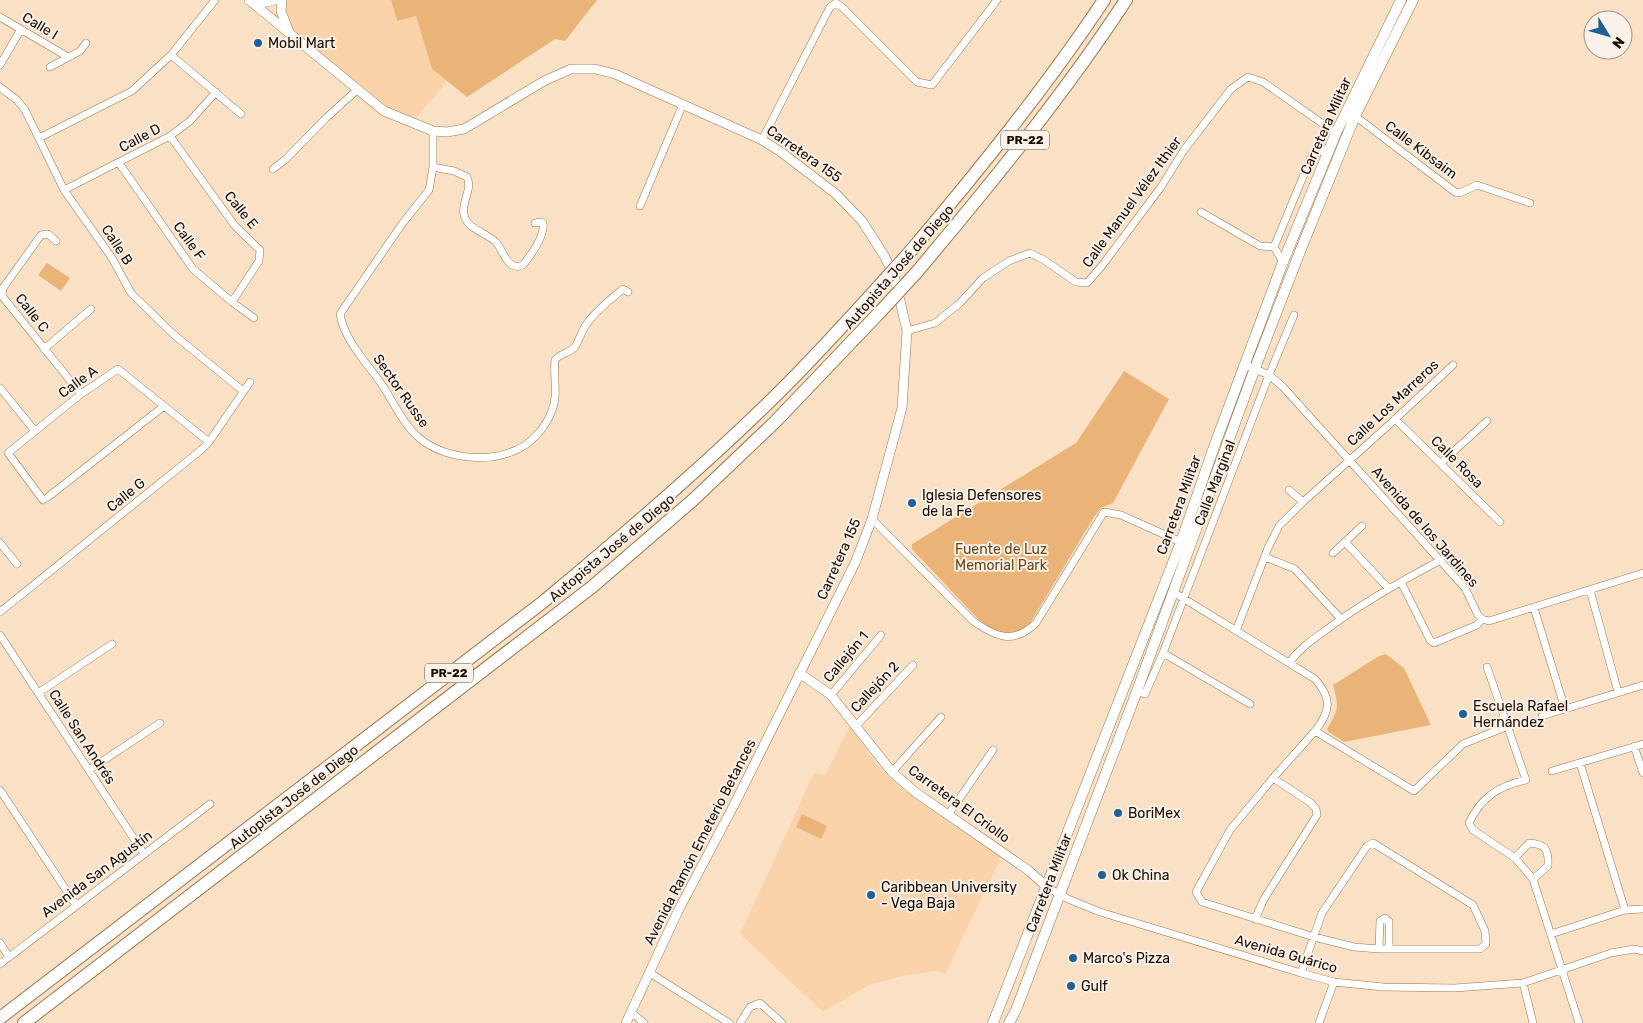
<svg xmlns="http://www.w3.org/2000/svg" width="1643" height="1023" viewBox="0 0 1643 1023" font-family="Rubik,sans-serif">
  <rect width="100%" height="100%" fill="#fae1c6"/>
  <path fill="#fad3ab" d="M 283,0 L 391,0 L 397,21 L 416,16 L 432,69 L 447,82 L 418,116 L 380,116 L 271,21 Z
    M 850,726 L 877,764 L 900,787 L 922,803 L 1002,855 L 946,973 L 936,971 L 902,976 L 869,985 L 823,1012 L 740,934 L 814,773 L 825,775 Z"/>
  <path fill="#eab479" d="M 391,0 L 597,0 L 565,41 L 555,39 L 467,97 L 432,69 L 416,16 L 397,21 Z
    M 47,263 L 70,278 L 61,291 L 38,275 Z
    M 1124,371 L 1169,399 L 1113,503 L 1101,508 L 1094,517 L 1029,625 C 1018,633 1005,635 992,629 C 980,623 970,610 960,600 C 944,583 928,566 912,549 L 912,544 L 1076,443 Z
    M 1386,654 L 1404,668 L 1431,725 L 1344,742 L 1329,732 L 1327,729 C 1339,709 1339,707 1333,685 L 1379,656 Z
    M 802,814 L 827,826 L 821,839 L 796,827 Z"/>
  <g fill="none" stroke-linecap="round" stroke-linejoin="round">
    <defs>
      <path id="minor" d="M 836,3 L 842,7 L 917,82 L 932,85 L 997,0
        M 0,17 L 68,57
        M 171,55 L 241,114
        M 0,65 L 21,29
        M 50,67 L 80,51 L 86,43
        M 0,87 L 17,100 L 25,110 L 64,190 L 112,258 L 131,293 L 173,334 L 243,391
        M 1355,116 L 1455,192 L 1460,193 L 1477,185 L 1530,203
        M 433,131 L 433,167 L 429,190 L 402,224 L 340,314 C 344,339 365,361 380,382 C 391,397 402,423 416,435 C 440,458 485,464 516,450 C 531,444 545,428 551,413 C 559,396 553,377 555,360 C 560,353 570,353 575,347 C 580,339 582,329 588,322 C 598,309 611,299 623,289 L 628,292
        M 170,136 L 235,226 L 260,250 L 259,261 L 232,302
        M 39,138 L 132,91 L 171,55 L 215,0
        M 762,140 L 830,7 L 836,3
        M 119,163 L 193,269 L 232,302 L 254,318
        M 433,167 L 454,171 L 467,177 C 473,190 461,201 464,215 C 467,229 487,233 496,242 C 502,249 504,260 512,265 C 516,267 519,267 523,265 C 531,255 545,236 543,223 L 541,222 L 535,223
        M 273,169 L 286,159 L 326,118 L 357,90
        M 64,190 L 170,136 L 190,121 L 216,92
        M 640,206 L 683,104
        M 1201,212 L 1260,246 L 1274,247
        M 56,241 L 48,234 L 41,235 L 3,288 L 2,296 L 81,394
        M 1274,247 L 1312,155 L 1330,147
        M 1274,247 L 1283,262
        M 907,331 L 935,323 L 960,303 L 983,278 L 1009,261 L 1030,253 L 1044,260 L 1076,282 L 1087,283 L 1101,267 L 1161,187 L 1184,150 L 1231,89 L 1248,77 L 1263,82 L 1336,133
        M 44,349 L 91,309
        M 1246,365 L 1269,375 L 1283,387 L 1465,588 L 1478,615 L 1482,619 L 1489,621 L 1643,573
        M 0,388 L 35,431
        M 1395,419 L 1500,522
        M 1441,463 L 1487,421
        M 1289,490 L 1303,502
        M 48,497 L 164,406
        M 43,500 L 8,453 L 81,394 L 118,369 L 209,442
        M 872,519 L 973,621 C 996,637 1013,645 1036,623 L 1104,512 L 1121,515 L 1181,542
        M 1345,542 L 1388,588
        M 0,543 L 17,564
        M 1333,553 L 1362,526
        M 1265,557 L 1295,569 L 1341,619
        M 1401,582 L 1430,640 L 1434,643 L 1477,625 L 1482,619
        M 1590,590 L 1618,692
        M 1173,592 L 1315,679 C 1332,698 1331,711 1315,731 L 1273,778 L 1230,830 L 1196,892 L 1202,902 L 1314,937 L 1354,947 L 1379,949 L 1480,949 L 1486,944 L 1485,931 L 1473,905 L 1373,843 L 1367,846 L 1322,913 L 1301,973
        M 1534,608 L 1565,709
        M 0,612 L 201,450 L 209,442 L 250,382
        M 1236,631 L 1268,548 L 1279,526 L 1303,502 L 1390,424 L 1453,365
        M 0,635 L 144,854
        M 1163,653 L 1250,704
        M 1289,663 C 1299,649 1312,640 1326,630 C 1362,603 1401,581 1441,560
        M 1487,667 L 1526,780 C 1499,786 1481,797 1469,823 L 1473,830 L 1515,858 L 1533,879 L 1579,1023
        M 1137,691 L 1145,694 L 1163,653 L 1269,375 L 1294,315
        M 38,693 L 112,644
        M 831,695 L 881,635
        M 1542,716 L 1643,685
        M 856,726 L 913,665
        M 1315,731 L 1414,791 L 1463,744 L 1508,726
        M 1634,746 L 1643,773
        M 1580,763 L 1625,910
        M 89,770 L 160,723
        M 1552,771 L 1643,744
        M 892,772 L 941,717
        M 0,790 L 76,905
        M 948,815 L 993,750
        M 1515,858 L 1529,843 C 1545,844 1549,849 1548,866 L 1533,879
        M 1047,887 L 1068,899 L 1100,912 L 1301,973 L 1334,982 L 1383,987 L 1455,988 L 1523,983 L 1611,953 L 1634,949 L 1643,951
        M 1255,919 L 1264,899 L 1317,815 L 1316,809 L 1311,803 L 1273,778
        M 1551,934 L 1625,910 L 1643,909
        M 0,943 L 9,957
        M 1379,949 L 1380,921 L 1385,918 L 1389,921 L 1389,949
        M 0,964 L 210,804
        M 650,973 L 729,1023
        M 1523,983 L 1533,1023
        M 631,1012 L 644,1023
        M 740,1023 L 750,1007 L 760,1003 L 782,1023
        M 1319,1023 L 1334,982"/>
      <path id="tertiary" d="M 249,0 L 384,111 L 433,131 L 447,132 L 464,129 L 544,81 L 571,69 L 595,69 L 615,74 L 762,140 L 781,152 L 836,194 L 862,221 L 885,257 L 895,279 L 907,331 L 902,408 L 872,519 L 864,540 L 855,563 L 734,805 L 678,911 L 626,1023
        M 251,0 L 262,3 L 275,0
        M 282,0 L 281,11 L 289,32
        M 799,673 L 831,695 L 892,772 L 915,792 L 1028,870 L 1047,887"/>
      <path id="secondary" d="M 993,1023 L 1181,542 L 1215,444 L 1283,262 L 1336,133 L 1401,0
        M 1009,1023 L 1016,1010 L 1137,691 L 1255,368 L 1301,249 L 1355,116 L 1413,0"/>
      <path id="motorway" d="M 908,254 C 977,173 1045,89 1104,0
        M 916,273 C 990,185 1063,96 1126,0
        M 0,1018 L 543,602 C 619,539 694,475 765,406 C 802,371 836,333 870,296
        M 24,1023 L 592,587 L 693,500 L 775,422 L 880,312"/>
    </defs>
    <use href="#minor" stroke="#9c764c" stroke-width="8"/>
    <use href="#tertiary" stroke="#9c764c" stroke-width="10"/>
    <use href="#secondary" stroke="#9c764c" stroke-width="11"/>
    <use href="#motorway" stroke="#9c764c" stroke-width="14"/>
    <use href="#minor" stroke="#fff" stroke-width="7"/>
    <use href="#tertiary" stroke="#fff" stroke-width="9"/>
    <use href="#secondary" stroke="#fff" stroke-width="10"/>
    <use href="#motorway" stroke="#fff" stroke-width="12"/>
    <defs>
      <path id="motorway-bridge" d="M 870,296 L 908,254
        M 880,312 L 916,273"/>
    </defs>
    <use href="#motorway-bridge" stroke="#9c764c" stroke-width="14" stroke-linecap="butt"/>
    <use href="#motorway-bridge" stroke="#fff" stroke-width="12"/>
  </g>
  <g fill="#1f6095" stroke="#faf1e8" stroke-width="2">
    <circle cx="258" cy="43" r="5"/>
    <circle cx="912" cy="503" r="5"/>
    <circle cx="1463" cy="714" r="5"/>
    <circle cx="1118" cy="813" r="5"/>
    <circle cx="1102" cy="875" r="5"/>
    <circle cx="871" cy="895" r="5"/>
    <circle cx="1073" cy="958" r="5"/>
    <circle cx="1071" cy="986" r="5"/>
  </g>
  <g text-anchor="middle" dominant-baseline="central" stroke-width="4" stroke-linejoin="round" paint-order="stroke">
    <g fill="#faf1e8" stroke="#5d5146" stroke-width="1">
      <rect x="1001" y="130.5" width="48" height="19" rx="4"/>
      <rect x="425" y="663.5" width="48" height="19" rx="4"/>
    </g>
    <g font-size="12" font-weight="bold" fill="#1a0c00">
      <text x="1025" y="140">PR-22</text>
      <text x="449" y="673">PR-22</text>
    </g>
    <g font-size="14" fill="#1a0c00" stroke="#faf1e8">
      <text transform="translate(40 26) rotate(31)">Calle I</text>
      <text transform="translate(1326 126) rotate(-66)">Carretera Militar</text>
      <text transform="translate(140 138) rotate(-28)">Calle D</text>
      <text transform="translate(1421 150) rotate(37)">Calle Kibsaim</text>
      <text transform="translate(804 154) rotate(35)">Carretera 155</text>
      <text transform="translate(1132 202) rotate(-54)">Calle Manuel Vélez Ithier</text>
      <text transform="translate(241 210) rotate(51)">Calle E</text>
      <text transform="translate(189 241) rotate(54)">Calle F</text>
      <text transform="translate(117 245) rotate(57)">Calle B</text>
      <text transform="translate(899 267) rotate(-49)">Autopista José de Diego</text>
      <text transform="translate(32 313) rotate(52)">Calle C</text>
      <text transform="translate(78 382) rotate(-36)">Calle A</text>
      <text transform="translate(401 391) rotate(55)">Sector Russe</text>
      <text transform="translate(1393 403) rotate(-43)">Calle Los Marreros</text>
      <text transform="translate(1457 462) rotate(45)">Calle Rosa</text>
      <text transform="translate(1215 483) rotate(-69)">Calle Marginal</text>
      <text transform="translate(126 495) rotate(-39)">Calle G</text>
      <text transform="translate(1179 505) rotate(-70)">Carretera Militar</text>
      <text transform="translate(1425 527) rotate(49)">Avenida de los Jardines</text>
      <text transform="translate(612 548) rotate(-40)">Autopista José de Diego</text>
      <text transform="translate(839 559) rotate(-66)">Carretera 155</text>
      <text transform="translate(846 657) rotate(-50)">Callejón 1</text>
      <text transform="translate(875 687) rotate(-47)">Callejón 2</text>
      <text transform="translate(82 737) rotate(57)">Calle San Andrés</text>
      <text transform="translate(294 797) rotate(-38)">Autopista José de Diego</text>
      <text transform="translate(959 804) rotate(36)">Carretera El Criollo</text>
      <text transform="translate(700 842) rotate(-63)">Avenida Ramón Emeterio Betances</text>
      <text transform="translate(97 874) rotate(-37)">Avenida San Agustín</text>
      <text transform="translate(1049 883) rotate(-69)">Carretera Militar</text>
      <text transform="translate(1286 954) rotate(16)">Avenida Guárico</text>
    </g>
    <g font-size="14" fill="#1a0c00" stroke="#faf1e8" text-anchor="start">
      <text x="268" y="43">Mobil Mart</text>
      <text x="922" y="495">Iglesia Defensores<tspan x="922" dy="16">de la Fe</tspan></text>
      <text x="1473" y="706">Escuela Rafael<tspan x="1473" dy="16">Hernández</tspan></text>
      <text x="1128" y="813">BoriMex</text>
      <text x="1112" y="875">Ok China</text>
      <text x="881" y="887">Caribbean University<tspan x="881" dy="16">- Vega Baja</tspan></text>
      <text x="1083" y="958">Marco's Pizza</text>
      <text x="1081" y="986">Gulf</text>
    </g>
    <g font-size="14" fill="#6c471b" stroke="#faf1e8">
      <text x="1001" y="549">Fuente de Luz<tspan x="1001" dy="16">Memorial Park</tspan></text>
    </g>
  </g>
  <g transform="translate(1608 35) rotate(127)"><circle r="24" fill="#faf1e8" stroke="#a0958b"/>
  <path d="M0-4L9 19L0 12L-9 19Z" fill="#1f6095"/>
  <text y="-8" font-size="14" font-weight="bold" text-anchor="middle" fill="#1a0c00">N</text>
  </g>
</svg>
